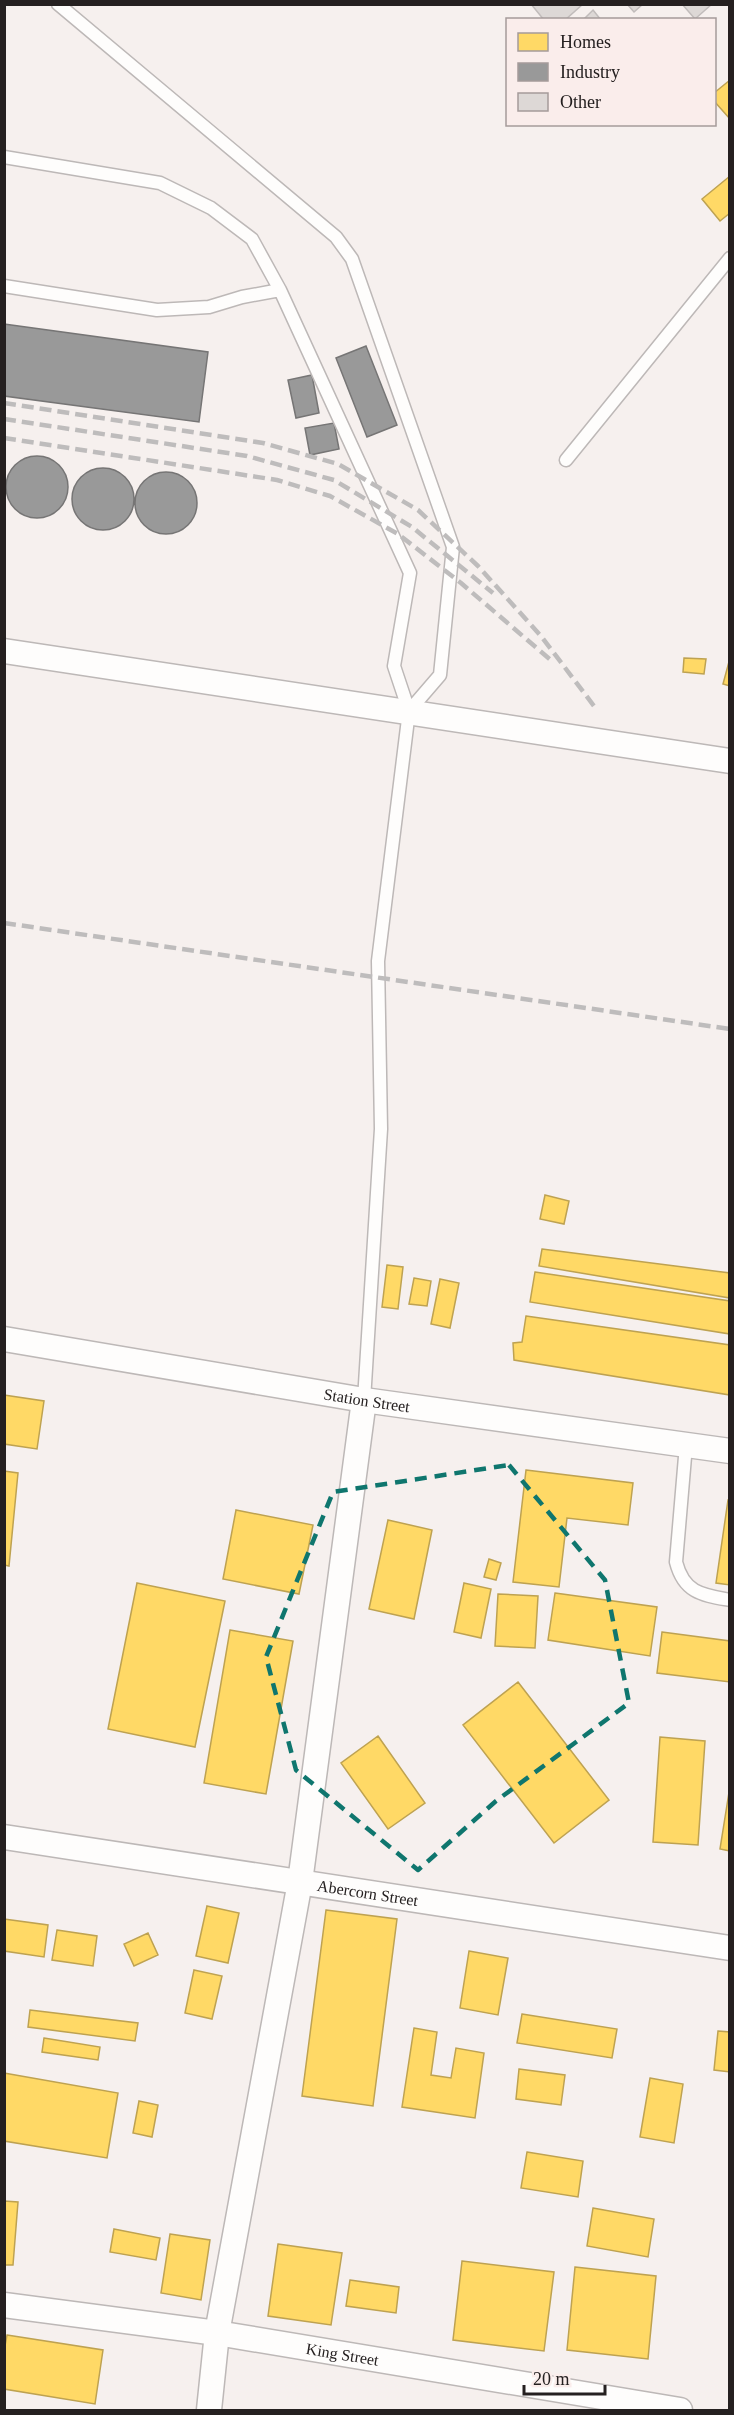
<svg xmlns="http://www.w3.org/2000/svg" width="734" height="2415" viewBox="0 0 734 2415" font-family="'Times New Roman',serif">
  <rect width="100%" height="100%" fill="#f6f0ee"/>
  <path fill="#ffd966" stroke="#bea251" stroke-width="1.5" d="M 730,80 L 730,119 L 714,101 L 714,93 Z
    M 730,176 L 730,213 L 720,221 L 702,199 Z
    M 684,658 L 706,659 L 704,674 L 683,672 Z
    M 730,658 L 730,686 L 723,684 Z
    M 545,1195 L 569,1201 L 564,1224 L 540,1219 Z
    M 542,1249 L 730,1273 L 730,1298 L 539,1266 Z
    M 387,1265 L 403,1267 L 398,1309 L 382,1307 Z
    M 535,1272 L 730,1301 L 730,1334 L 530,1302 Z
    M 414,1278 L 431,1281 L 427,1306 L 409,1304 Z
    M 440,1279 L 459,1283 L 450,1328 L 431,1324 Z
    M 526,1316 L 730,1345 L 730,1395 L 514,1360 L 513,1343 L 522,1342 Z
    M 4,1395 L 44,1401 L 37,1449 L 4,1444 Z
    M 526,1470 L 633,1483 L 628,1525 L 567,1518 L 559,1587 L 513,1582 Z
    M 4,1471 L 18,1473 L 9,1566 L 4,1565 Z
    M 728,1500 L 730,1500 L 730,1585 L 716,1583 Z
    M 236,1510 L 313,1525 L 299,1594 L 223,1579 Z
    M 388,1520 L 432,1530 L 414,1619 L 369,1609 Z
    M 489,1559 L 501,1563 L 496,1580 L 484,1577 Z
    M 137,1583 L 225,1601 L 195,1747 L 108,1729 Z
    M 464,1583 L 491,1589 L 481,1638 L 454,1632 Z
    M 555,1593 L 657,1607 L 650,1656 L 548,1640 Z
    M 498,1594 L 538,1596 L 535,1648 L 495,1646 Z
    M 230,1630 L 293,1641 L 266,1794 L 204,1783 Z
    M 662,1632 L 730,1641 L 730,1682 L 657,1673 Z
    M 518,1682 L 609,1800 L 554,1843 L 463,1725 Z
    M 378,1736 L 425,1803 L 388,1829 L 341,1763 Z
    M 660,1737 L 705,1741 L 698,1845 L 653,1842 Z
    M 730,1786 L 730,1851 L 720,1849 Z
    M 207,1906 L 239,1913 L 228,1963 L 196,1956 Z
    M 326,1910 L 397,1919 L 373,2106 L 302,2096 Z
    M 4,1919 L 48,1925 L 44,1957 L 4,1951 Z
    M 57,1930 L 97,1936 L 93,1966 L 52,1960 Z
    M 148,1933 L 158,1955 L 134,1966 L 124,1944 Z
    M 469,1951 L 508,1958 L 498,2015 L 460,2008 Z
    M 194,1970 L 222,1976 L 212,2019 L 185,2013 Z
    M 30,2010 L 138,2023 L 135,2041 L 28,2027 Z
    M 522,2014 L 617,2029 L 612,2058 L 517,2043 Z
    M 414,2028 L 437,2032 L 431,2075 L 451,2078 L 456,2048 L 484,2053 L 475,2118 L 402,2107 Z
    M 718,2031 L 730,2032 L 730,2072 L 714,2070 Z
    M 44,2038 L 100,2047 L 98,2060 L 42,2052 Z
    M 519,2069 L 565,2075 L 561,2105 L 516,2099 Z
    M 4,2073 L 118,2093 L 107,2158 L 4,2141 Z
    M 650,2078 L 683,2084 L 674,2143 L 640,2137 Z
    M 139,2101 L 158,2105 L 152,2137 L 133,2133 Z
    M 527,2152 L 583,2161 L 578,2197 L 521,2188 Z
    M 4,2201 L 18,2202 L 13,2265 L 4,2265 Z
    M 593,2208 L 654,2219 L 648,2257 L 587,2246 Z
    M 114,2229 L 160,2238 L 156,2260 L 110,2252 Z
    M 170,2234 L 210,2240 L 201,2300 L 161,2293 Z
    M 278,2244 L 342,2253 L 331,2325 L 268,2316 Z
    M 462,2261 L 554,2272 L 544,2351 L 453,2340 Z
    M 575,2267 L 656,2276 L 648,2359 L 567,2350 Z
    M 350,2280 L 399,2287 L 396,2313 L 346,2306 Z
    M 7,2335 L 103,2350 L 95,2404 L 4,2389 L 4,2351 Z"/>
  <path fill="#999" stroke="#767575" stroke-width="1.5" d="M 4,324 L 208,352 L 199,422 L 4,396 Z
    M 366,346 L 397,425 L 367,437 L 336,358 Z
    M 312,375 L 319,413 L 296,418 L 288,380 Z
    M 334,423 L 339,449 L 310,455 L 305,428 Z
    M6 487a31 31 0 1 1 62 0a31 31 0 1 1-62 0Z
    M72 499a31 31 0 1 1 62 0a31 31 0 1 1-62 0Z
    M135 503a31 31 0 1 1 62 0a31 31 0 1 1-62 0Z"/>
  <path fill="#ddd8d6" stroke="#c1bcbb" stroke-width="1.5" d="M 531,4 L 583,4 L 565,20 L 544,20 Z
    M 627,4 L 643,4 L 634,12 Z
    M 682,4 L 712,4 L 695,19 Z
    M 593,10 L 601,20 L 583,20 Z"/>
  <g fill="none" stroke-linecap="round" stroke-linejoin="round">
    <defs>
      <path id="service" d="M 58,4 L 336,237 L 352,259 L 453,547 L 440,675 L 409,711
        M 4,157 L 160,183 L 211,208 L 252,239 L 280,290 L 410,573 L 394,666 L 409,711 L 378,961 L 381,1129 L 364,1400
        M 4,286 L 157,310 L 209,307 L 242,297 L 280,290
        M 566,460 L 730,258
        M 686,1445 L 676,1562 C 684,1593 702,1595 730,1600"/>
      <g id="minor">
        <path d="M 4,651 L 730,761"/>
        <path id="s1" d="M 4,1339 L 364,1400 L 730,1451"/>
        <path id="s2" d="M 4,1837 L 730,1948"/>
        <path id="s3" d="M 4,2305 L 217,2333 L 680,2410"/>
        <path d="M 209,2410 L 217,2333 L 300,1882 L 364,1400"/>
      </g>
    </defs>
    <use href="#service" stroke="#bdb8b7" stroke-width="15"/>
    <use href="#minor" stroke="#bdb8b7" stroke-width="27"/>
    <use href="#service" stroke="#fefdfc" stroke-width="12"/>
    <use href="#minor" stroke="#fefdfc" stroke-width="24"/>
    <path stroke="#bebcbc" stroke-width="4.5" stroke-dasharray="12 6" stroke-linecap="butt" d="M 4,403 L 263,443 L 338,464 L 418,510 L 478,566 L 541,636 L 594,706
      M 4,419 L 247,456 L 334,480 L 412,527 L 493,593
      M 4,438 L 277,480 L 330,496 L 398,534 L 461,583 L 553,662
      M 4,923 L 730,1029"/>
  </g>
  <path fill="none" stroke="#0f766e" stroke-width="4.5" stroke-dasharray="12 8" stroke-linejoin="round" d="M 509,1465 L 605,1580 L 629,1703 L 496,1801 L 418,1870 L 296,1770 L 266,1657 L 333,1492 Z"/>
  <g text-anchor="middle" dominant-baseline="central" stroke-width="6" stroke-linejoin="round" paint-order="stroke">
    <g font-size="16" fill="#252020" stroke="#faedeb">
      <text stroke="none"><textPath href="#s1" startOffset="368">Station Street</textPath></text>
      <text stroke="none"><textPath href="#s2" startOffset="368">Abercorn Street</textPath></text>
      <text stroke="none"><textPath href="#s3" startOffset="342">King Street</textPath></text>
    </g>
  </g>
  <rect width="734" height="2415" fill="none" stroke="#252020" stroke-width="12"/>
  <rect x="506" y="18" width="210" height="108" fill="#faedeb" stroke="#a59b9a" stroke-width="1.5"/>
  <rect x="518" y="33" width="30" height="18" fill="#ffd966" stroke="#a59b9a" stroke-width="1.5"/>
  <text x="560" y="48" font-size="18" fill="#252020">Homes</text>
  <rect x="518" y="63" width="30" height="18" fill="#999999" stroke="#a59b9a" stroke-width="1.5"/>
  <text x="560" y="78" font-size="18" fill="#252020">Industry</text>
  <rect x="518" y="93" width="30" height="18" fill="#ddd8d6" stroke="#a59b9a" stroke-width="1.5"/>
  <text x="560" y="108" font-size="18" fill="#252020">Other</text>
  <path d="M524 2385v9h81v-9" fill="none" stroke="#252020" stroke-width="3"/>
  <text x="533" y="2385" font-size="18" fill="#252020" stroke="#faedeb" stroke-width="4.5" paint-order="stroke">20 m</text>
</svg>
